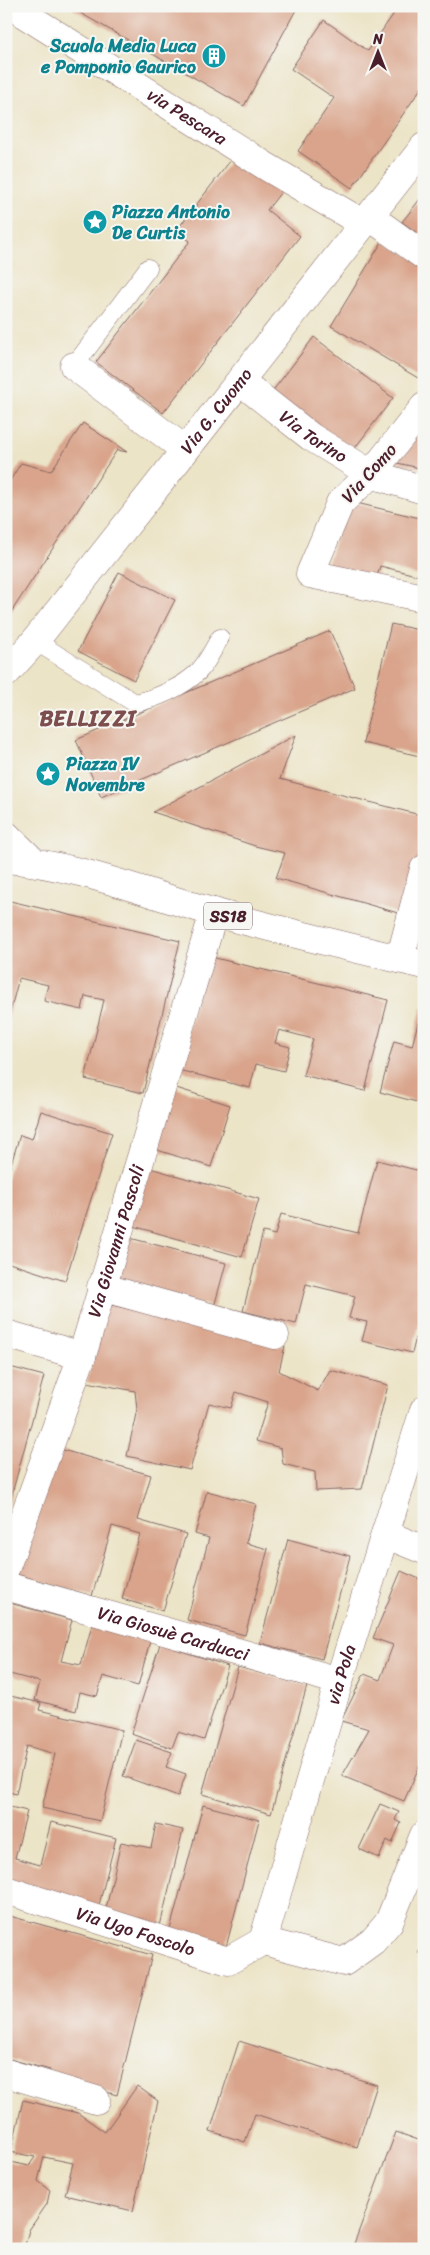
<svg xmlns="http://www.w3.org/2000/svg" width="430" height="2255" viewBox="0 0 430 2255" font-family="Sriracha,sans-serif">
  <rect width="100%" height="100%" fill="#f6f6f2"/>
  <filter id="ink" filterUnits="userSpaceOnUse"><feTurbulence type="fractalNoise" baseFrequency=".02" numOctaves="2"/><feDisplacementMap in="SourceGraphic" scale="10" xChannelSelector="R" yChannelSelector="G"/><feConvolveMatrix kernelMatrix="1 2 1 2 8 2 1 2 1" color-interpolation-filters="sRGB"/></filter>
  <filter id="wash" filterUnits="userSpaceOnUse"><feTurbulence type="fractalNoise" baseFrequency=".0096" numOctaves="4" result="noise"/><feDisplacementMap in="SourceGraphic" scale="20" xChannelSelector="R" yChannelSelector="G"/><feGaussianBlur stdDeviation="1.12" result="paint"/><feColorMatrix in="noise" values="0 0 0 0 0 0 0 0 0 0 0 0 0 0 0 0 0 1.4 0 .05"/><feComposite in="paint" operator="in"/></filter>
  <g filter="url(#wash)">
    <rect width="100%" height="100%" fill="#ece4c7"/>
    <g id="blocks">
      <path fill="#d9a48b" d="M 68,6 L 298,6 L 244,106 Z
        M 399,6 L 424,6 L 424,84 L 352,188 L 298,151 L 334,98 L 291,69 L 324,20 L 368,51 Z
        M 234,156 L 281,192 L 267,210 L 300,236 L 163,413 L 96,362 L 190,241 L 176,231 Z
        M 424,194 L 424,238 L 402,222 Z
        M 383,240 L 424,265 L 424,369 L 418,378 L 331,326 Z
        M 314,337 L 393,398 L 348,457 L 268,397 Z
        M 424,414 L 424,469 L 393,462 Z
        M 83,423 L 127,452 L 117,450 L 6,620 L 6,487 L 21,463 L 51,471 Z
        M 348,501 L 424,519 L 424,577 L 380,566 L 377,577 L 327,565 Z
        M 119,572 L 175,600 L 134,680 L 78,651 Z
        M 391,624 L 424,631 L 424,757 L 363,743 Z
        M 330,631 L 355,688 L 101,797 L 76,740 Z
        M 296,735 L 280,779 L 424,816 L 424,834 L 405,915 L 276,878 L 285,853 L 255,846 L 153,812 Z
        M 6,900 L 180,941 L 143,1093 L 85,1079 L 104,1000 L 85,996 L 82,1010 L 44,1001 L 48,985 L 19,978 L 6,1027 Z
        M 207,956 L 388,1000 L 365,1091 L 303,1075 L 313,1039 L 279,1030 L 275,1043 L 290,1047 L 284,1071 L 256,1064 L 250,1088 L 178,1070 Z
        M 422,1007 L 424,1008 L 424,1104 L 380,1092 L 394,1041 L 412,1046 Z
        M 170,1086 L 230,1105 L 211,1167 L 151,1148 Z
        M 41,1111 L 112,1133 L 65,1281 L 6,1262 L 6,1180 L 20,1135 L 32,1139 Z
        M 377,1160 L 424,1172 L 424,1306 L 412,1353 L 362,1341 L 367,1322 L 349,1318 L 355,1296 L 306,1284 L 296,1324 L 243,1311 L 263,1232 L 275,1235 L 281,1214 L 358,1233 Z
        M 143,1166 L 259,1199 L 242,1257 L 126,1224 Z
        M 126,1237 L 226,1263 L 214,1307 L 114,1281 Z
        M 107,1304 L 285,1346 L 279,1371 L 318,1391 L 330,1370 L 388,1385 L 362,1489 L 316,1491 L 315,1472 L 283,1464 L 281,1448 L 256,1441 L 268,1402 L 236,1392 L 231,1408 L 209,1403 L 190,1470 L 127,1456 L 137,1409 L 135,1391 L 87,1382 Z
        M 6,1366 L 44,1376 L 7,1512 L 6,1512 Z
        M 52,1447 L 151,1475 L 138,1520 L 186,1534 L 163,1611 L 122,1599 L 140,1534 L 112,1526 L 92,1596 L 16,1574 Z
        M 207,1491 L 256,1504 L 246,1543 L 268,1549 L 245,1635 L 187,1620 L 209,1538 L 195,1534 Z
        M 288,1539 L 350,1556 L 322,1659 L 260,1643 Z
        M 401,1571 L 424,1581 L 424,1756 L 404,1801 L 342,1776 L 369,1729 L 341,1721 L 364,1674 L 380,1680 L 393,1645 L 373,1638 Z
        M 6,1602 L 72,1620 L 61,1661 L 81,1665 L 92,1625 L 150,1641 L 138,1686 L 103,1676 L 97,1696 L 80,1692 L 76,1711 L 35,1700 L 40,1682 L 6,1673 Z
        M 160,1644 L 228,1666 L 204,1740 L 178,1732 L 172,1748 L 131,1734 Z
        M 238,1667 L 307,1686 L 271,1814 L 202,1794 Z
        M 6,1695 L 41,1703 L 39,1710 L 122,1730 L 100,1821 L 42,1808 L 55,1754 L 27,1746 L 16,1794 L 6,1791 Z
        M 136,1740 L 172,1752 L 166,1767 L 186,1774 L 178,1796 L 123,1776 Z
        M 380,1804 L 399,1812 L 395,1820 L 401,1823 L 392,1843 L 387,1840 L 379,1858 L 359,1849 Z
        M 203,1805 L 259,1820 L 225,1951 L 168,1937 Z
        M 6,1806 L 27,1811 L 15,1858 L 40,1865 L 51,1822 L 116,1838 L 97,1913 L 6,1884 Z
        M 156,1824 L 183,1830 L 160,1926 L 105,1913 L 121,1842 L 151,1848 Z
        M 6,1915 L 152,1955 L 117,2095 L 48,2076 L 50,2070 L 6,2058 Z
        M 424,1938 L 424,1955 L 418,1953 Z
        M 239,2041 L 377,2085 L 357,2147 L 255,2114 L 245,2142 L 210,2131 Z
        M 137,2086 L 158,2101 L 133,2211 L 65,2195 L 73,2163 L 44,2157 L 38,2181 L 50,2190 L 47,2204 L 29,2230 L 24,2249 L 6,2249 L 6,2161 L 29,2166 L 35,2157 L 11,2152 L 23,2100 L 78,2113 L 105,2132 Z
        M 6,2091 L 10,2092 L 7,2107 L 6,2107 Z
        M 396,2132 L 424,2142 L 424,2249 L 352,2249 Z"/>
    </g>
  </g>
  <g filter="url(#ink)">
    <use href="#blocks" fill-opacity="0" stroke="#836462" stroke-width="1"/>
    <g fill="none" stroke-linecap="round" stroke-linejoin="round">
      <defs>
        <path id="service" d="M 74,366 L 148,268
          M 35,641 L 135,703 C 155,699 183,687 198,672 C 207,663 213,649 220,638"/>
        <g id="pedestrian">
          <path id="s1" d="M 11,6 L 267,167 L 364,224"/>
          <path d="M 74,366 L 184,449"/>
        </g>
        <g id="minor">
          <path d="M 369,216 L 424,256"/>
          <path id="s2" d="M 240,381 L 311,437 L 371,474 L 424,490"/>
          <path d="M 424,407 L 371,474 L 340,503 L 310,574 L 424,598"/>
          <path d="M 400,959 L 424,869"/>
          <path d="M 101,1287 L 275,1335"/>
          <path d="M 6,1334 L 82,1356"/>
          <path d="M 385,1534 L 424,1550"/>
          <path id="s3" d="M 6,1567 L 82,1356 L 214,912"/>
          <path id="s4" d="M 6,1586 L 339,1681"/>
          <path id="s5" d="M 6,1890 L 228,1961 L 263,1941"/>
          <path id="s6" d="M 263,1941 L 339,1681 L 424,1410"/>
          <path d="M 263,1941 L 344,1962 L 373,1941 L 389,1922 L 424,1835"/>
          <path d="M 6,2073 L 96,2100"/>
        </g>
        <g id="secondary">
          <path id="s7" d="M 6,673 L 35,641 L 424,147"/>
        </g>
        <path id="primary" d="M 6,835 L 33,861
          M 6,859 C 77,865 145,893 213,912 C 283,932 353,948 424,965"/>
      </defs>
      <use href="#service" stroke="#836462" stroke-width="19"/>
      <use href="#pedestrian" stroke="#836462" stroke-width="29"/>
      <use href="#minor" stroke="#836462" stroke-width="29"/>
      <use href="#secondary" stroke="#836462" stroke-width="29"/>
      <use href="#primary" stroke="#836462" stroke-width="29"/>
      <use href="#service" stroke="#fff" stroke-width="18"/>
      <use href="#pedestrian" stroke="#fff" stroke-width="28"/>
      <use href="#minor" stroke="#fff" stroke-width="28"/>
      <use href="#secondary" stroke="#fff" stroke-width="28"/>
      <use href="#primary" stroke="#fff" stroke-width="28"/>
    </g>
  </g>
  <defs>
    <symbol id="building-disc" viewBox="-11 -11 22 22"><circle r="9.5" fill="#0f9aa8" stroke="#f6f6f2"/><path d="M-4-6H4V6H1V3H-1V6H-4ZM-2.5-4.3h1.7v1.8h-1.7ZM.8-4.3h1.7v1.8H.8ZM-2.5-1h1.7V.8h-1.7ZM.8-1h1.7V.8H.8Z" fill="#fff"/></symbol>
    <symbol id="sight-disc" viewBox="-11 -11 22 22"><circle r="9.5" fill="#0f9aa8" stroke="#f6f6f2"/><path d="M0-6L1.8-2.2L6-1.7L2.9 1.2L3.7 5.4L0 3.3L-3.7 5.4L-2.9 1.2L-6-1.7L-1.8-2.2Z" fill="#fff"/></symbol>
  </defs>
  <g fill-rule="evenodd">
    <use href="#building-disc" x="200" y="42" width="28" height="28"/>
    <use href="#sight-disc" x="81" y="208" width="28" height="28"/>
    <use href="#sight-disc" x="34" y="760" width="28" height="28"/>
  </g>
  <g text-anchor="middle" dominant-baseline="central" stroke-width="4" stroke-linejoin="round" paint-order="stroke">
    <rect fill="#f6f6f2" stroke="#7e6067" stroke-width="1" x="204" y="902.5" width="48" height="27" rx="4"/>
    <g font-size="16" font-weight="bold" fill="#4a1f2b">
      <text x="228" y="916">SS18</text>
    </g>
    <g font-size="18" font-weight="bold" fill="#0d838f" stroke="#f6f6f2" text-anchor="start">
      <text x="196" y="46" text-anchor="end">Scuola Media Luca<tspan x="196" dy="21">e Pomponio Gaurico</tspan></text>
      <text x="112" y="212">Piazza Antonio<tspan x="112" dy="21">De Curtis</tspan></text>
      <text x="66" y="764">Piazza IV<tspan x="66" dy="21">Novembre</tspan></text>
    </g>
    <g font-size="18" fill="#4a1f2b" stroke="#f6f6f2">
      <text stroke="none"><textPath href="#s1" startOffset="208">via Pescara</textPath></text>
      <text stroke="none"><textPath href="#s7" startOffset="336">Via G. Cuomo</textPath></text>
      <text stroke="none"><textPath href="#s2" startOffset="92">Via Torino</textPath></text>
      <text transform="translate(369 473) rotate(-48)">Via Como</text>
      <text stroke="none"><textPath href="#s3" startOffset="344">Via Giovanni Pascoli</textPath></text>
      <text stroke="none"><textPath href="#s4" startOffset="174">Via Giosuè Carducci</textPath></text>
      <text stroke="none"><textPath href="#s6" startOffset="278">via Pola</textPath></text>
      <text stroke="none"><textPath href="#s5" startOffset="136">Via Ugo Foscolo</textPath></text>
    </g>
    <g font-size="22" font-weight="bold" letter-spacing="1" fill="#7c4e4d" stroke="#f6f6f2">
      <text x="88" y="718">BELLIZZI</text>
    </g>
  </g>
  <rect width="430" height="2255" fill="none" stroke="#f6f6f2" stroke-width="25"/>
  <g transform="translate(378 52)" stroke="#f6f6f2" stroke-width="4" paint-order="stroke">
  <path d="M0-4L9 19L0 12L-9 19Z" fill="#4a1f2b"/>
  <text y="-8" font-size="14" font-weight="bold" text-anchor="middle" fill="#4a1f2b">N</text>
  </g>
</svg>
